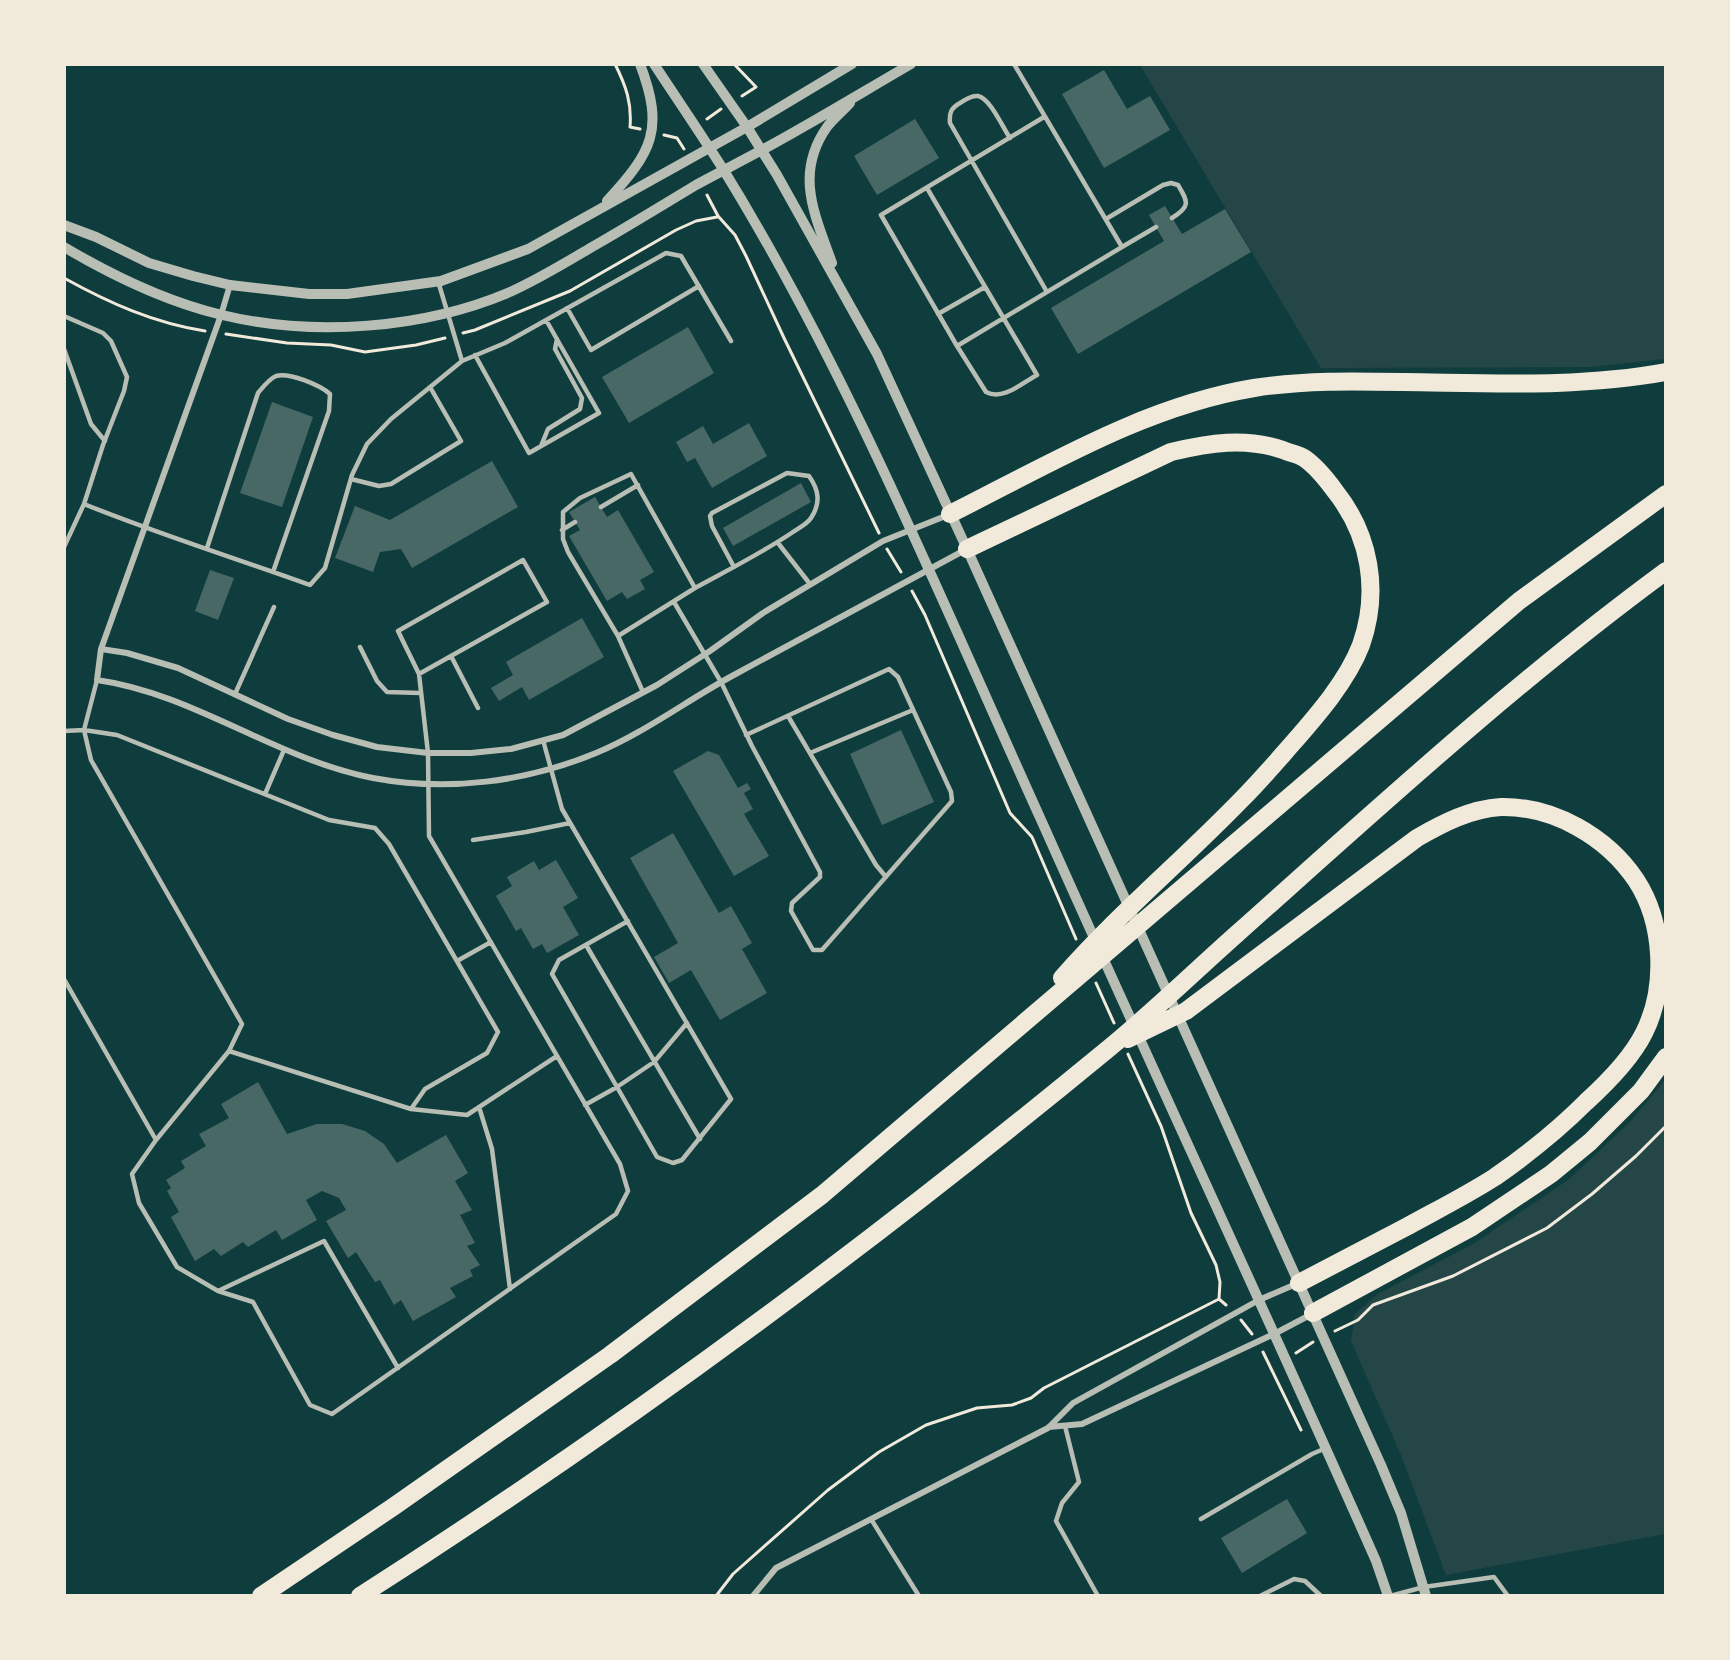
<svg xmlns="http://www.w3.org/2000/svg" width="1730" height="1660" viewBox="0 0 1730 1660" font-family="'Fira Sans',sans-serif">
  <rect width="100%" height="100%" fill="#0f3d3e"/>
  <path fill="#244646" d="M 1140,65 L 1665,65 L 1665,359 L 1590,367 L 1321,368 Z
    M 1665,1080 L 1665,1534 L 1446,1575 L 1401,1455 L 1351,1341 L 1355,1314 L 1378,1294 L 1473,1244 L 1568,1180 L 1630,1122 Z"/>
  <path fill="#486865" d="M 1104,70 L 1127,109 L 1150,96 L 1170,130 L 1104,168 L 1062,94 Z
    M 915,119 L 939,158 L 877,195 L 854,156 Z
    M 1165,206 L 1182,234 L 1225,209 L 1251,252 L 1078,354 L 1051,308 L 1164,241 L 1149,215 Z
    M 688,327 L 714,373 L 629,423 L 602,377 Z
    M 272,402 L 313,417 L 282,507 L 240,493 Z
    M 749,423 L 767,456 L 712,488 L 695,458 L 687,462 L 676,442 L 703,426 L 713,444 Z
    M 492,461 L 518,507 L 412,568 L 401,549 L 380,552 L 373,572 L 335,558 L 355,506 L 390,520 Z
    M 801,483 L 811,502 L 733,546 L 723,528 Z
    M 595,497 L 607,517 L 618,510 L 654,572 L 640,580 L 645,589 L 627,599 L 622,592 L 607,601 L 569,536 L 580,530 L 569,512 Z
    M 210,570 L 234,578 L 218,620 L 195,611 Z
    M 582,618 L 604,657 L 529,700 L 522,687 L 499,701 L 491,688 L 513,675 L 506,662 Z
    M 901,730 L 934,802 L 882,825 L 850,754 Z
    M 708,751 L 719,755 L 738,788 L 747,783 L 751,789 L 744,793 L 753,809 L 744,814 L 769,856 L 734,876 L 673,771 Z
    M 673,833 L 719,913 L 731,906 L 752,943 L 742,949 L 767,993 L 720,1020 L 691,970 L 669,983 L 654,957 L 678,943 L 630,858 Z
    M 556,860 L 578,898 L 563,907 L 579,935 L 547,953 L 542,944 L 533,949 L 521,928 L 516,931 L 496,896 L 512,886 L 507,877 L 534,861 L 539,870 Z
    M 258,1082 L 287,1134 L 317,1124 L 342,1124 L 365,1131 L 384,1144 L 397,1163 L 446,1135 L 468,1173 L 455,1181 L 472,1210 L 460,1215 L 475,1243 L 467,1246 L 480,1265 L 470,1270 L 473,1276 L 450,1288 L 456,1297 L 413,1321 L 401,1300 L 394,1305 L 380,1280 L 375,1282 L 356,1252 L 348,1258 L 326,1221 L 346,1210 L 339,1198 L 322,1191 L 306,1200 L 317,1220 L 282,1240 L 276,1230 L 248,1247 L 243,1242 L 221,1256 L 214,1249 L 195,1261 L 171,1217 L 179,1212 L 167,1191 L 171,1188 L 166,1180 L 185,1168 L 181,1161 L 206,1146 L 199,1134 L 229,1118 L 221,1104 Z
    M 1287,1499 L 1307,1533 L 1242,1573 L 1221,1538 Z"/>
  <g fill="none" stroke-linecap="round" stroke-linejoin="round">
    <path stroke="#f1e9da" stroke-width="3" d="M 615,64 C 626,86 632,103 630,127 L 640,129
      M 734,64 L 756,87 L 742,96
      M 707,119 L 721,109
      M 664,135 L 677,138 L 684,149
      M 707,195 L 718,216 L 735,235 L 746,256 L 784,338 L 879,533
      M 64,278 C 109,303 154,323 205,331
      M 463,333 L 475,330 L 570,291 L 676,230 L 696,221 L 717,217
      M 226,334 L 287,343 L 331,345 L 365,352 L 416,345 L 445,338
      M 887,549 L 901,572
      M 912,591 L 925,615 L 1010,813 L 1032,837 L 1076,939
      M 1096,983 L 1114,1023
      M 1128,1054 L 1161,1126 L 1191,1213 L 1216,1265 L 1220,1282 L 1219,1299 L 1226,1305
      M 1241,1320 L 1252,1334
      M 1335,1331 L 1358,1320 L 1373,1305 L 1453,1276 L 1547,1228 L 1592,1194 L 1636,1156 L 1666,1126
      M 1263,1352 L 1301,1430
      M 1296,1353 L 1313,1342
      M 716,1596 L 733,1574 L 828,1490 L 879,1452 L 926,1425 L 977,1408 L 1012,1405 L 1031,1398 L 1044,1388 L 1219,1299"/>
    <path stroke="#b8beb3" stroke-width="4.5" d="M 1014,64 L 1122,247 L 957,346 L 881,215 L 1044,117
      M 1010,138 C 1003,128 990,98 978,96 C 971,95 965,100 960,103 C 951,108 949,113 950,123 L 1047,292
      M 927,188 L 1037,375 C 1022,383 1003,401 986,392 L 957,346
      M 1106,219 L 1163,185 L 1171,183 L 1178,185 C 1188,202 1191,206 1172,218
      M 1122,247 L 1156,227
      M 438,281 L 462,361 L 505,343 L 666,253 L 681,256 L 731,341
      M 567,308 L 591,350 L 699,286
      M 938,314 L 985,287
      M 64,316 L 103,333 L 111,341 L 127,377 L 124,391 L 103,445 L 84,504 C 158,534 235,558 310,585 L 325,568 L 352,475 L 367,444 L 391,419 L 462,361
      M 64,349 L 91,424 L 105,441
      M 475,355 L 529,453 L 599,413 L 546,320
      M 541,446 L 548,429 L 580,409 L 582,398 L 555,349 L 557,339
      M 351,479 L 379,486 L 391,484 L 461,441 L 430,387
      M 601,507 L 638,485
      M 562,530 L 575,522
      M 778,543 L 810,584
      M 64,547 L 84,504
      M 207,548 L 258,393 C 263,387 269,379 276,376 C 289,372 320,385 330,394 L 329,411 L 273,572
      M 674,602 L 721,682 L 752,746 L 820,872 L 820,877 L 792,903 L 791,911 L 813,950 L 822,950 L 952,801 L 951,792 L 898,677 L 889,669 L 746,735
      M 618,636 L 568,552 L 563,539 L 563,512 L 580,498 L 631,474 L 695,588 C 728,570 762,553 793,532 C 799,528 807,524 811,518 C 821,503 819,490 809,476 L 787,473 L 712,513 L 710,516 L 712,526 L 734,567
      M 360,647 L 377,681 L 387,692 L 420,693
      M 451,656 L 478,708
      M 643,692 L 618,636 L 695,588
      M 235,694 L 274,607
      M 788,716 L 876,865 L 886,877
      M 64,731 L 84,730 L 97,680
      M 543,740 L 562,809 L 731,1099 L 682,1160 L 673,1163 L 657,1157 L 617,1087 L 585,1105
      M 810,753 L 913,710
      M 265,794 L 284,750
      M 473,840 L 526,832 L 570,823
      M 628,921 L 559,960 L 552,974 L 617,1087 L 654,1062 L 687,1023
      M 586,945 L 700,1139
      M 457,961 L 491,942
      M 64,979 L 156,1140 L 132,1174 L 139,1203 L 177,1267 L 218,1291 L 253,1302 L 310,1405 L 332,1414 L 616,1214 L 628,1191 L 620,1164 L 429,836 L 428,753 L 419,674 L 398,631 L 523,560 L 547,602 L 419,674
      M 229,1051 L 242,1024 L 91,760 L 84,730 L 117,735 L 329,820 L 375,828 L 389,844 L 498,1032 L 487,1053 L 425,1089 L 411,1109
      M 479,1107 L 492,1149 L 510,1289
      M 156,1140 L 229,1051 L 411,1109 L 467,1115 L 557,1056
      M 218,1291 L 324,1241 L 398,1368
      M 1065,1426 L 1079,1482 L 1062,1503 L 1056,1521 L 1098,1596
      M 871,1519 L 919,1596
      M 1201,1519 L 1312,1454 L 1326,1448
      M 1260,1596 L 1294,1579 L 1305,1581 L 1321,1596
      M 1390,1596 L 1424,1587 L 1494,1577 L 1508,1596"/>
    <path stroke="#b8beb3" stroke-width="6" d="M 230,285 L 221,315 L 101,649 L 97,680 C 195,694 275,759 373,778 C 447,792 526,782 596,753 C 644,733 686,701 732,676 C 810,634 888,592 965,550
      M 101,649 L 127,653 L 178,668 L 288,719 L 333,735 L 377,747 L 428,753 L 471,753 L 511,749 L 563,735 L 657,685 L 710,651 L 763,613 L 883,541 L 948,515
      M 1049,1427 L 1082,1424 L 1274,1334 L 1310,1315
      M 753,1596 L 776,1568 L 1048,1428 L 1073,1403 L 1259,1300 L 1296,1284"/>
    <path stroke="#b8beb3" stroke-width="10" d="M 654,64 C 677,99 701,134 723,169 C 849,373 943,604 1042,822 C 1152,1069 1267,1314 1376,1561 L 1388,1596
      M 703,64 L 747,127 L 777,175 L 877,354 L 967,549 L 1381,1465 L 1401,1513 L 1426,1596
      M 607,201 C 652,152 665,130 640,64
      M 64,225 L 96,237 L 149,263 L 193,276 L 230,285 L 309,294 L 347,294 L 441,281 L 528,249 L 747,127 L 852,64
      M 64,247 C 113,276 167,302 222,315 C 314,337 423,329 510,292 C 539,279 565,263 592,247 C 627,227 661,206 696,185 C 718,173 740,162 762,150 C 812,123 861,93 911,64
      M 832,263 C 815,215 794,174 827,127 C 834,118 843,111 850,103"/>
    <path stroke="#f1e9da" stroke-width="18" d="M 950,514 C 1048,465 1145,406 1254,388 C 1304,380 1353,381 1403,382 C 1491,383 1579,388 1666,372
      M 967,549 L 1171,452 C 1209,443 1245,437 1283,450 C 1289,453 1298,454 1304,458 C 1316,466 1327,480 1335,491 C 1370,535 1380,591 1361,645 C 1346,684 1312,721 1285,752 C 1271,768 1257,784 1242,799 C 1183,860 1118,914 1062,978
      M 1128,1039 L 1186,1011 L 1417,838 C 1443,823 1470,809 1501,807 C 1554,806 1607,837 1636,880 C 1664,923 1667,987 1644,1033 C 1631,1059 1608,1082 1586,1102 C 1558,1130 1528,1154 1495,1177 C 1467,1195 1437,1210 1408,1226 C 1372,1245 1335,1264 1299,1283
      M 1313,1313 L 1472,1227 L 1551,1174 L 1590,1142 L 1641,1091 L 1666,1057
      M 261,1596 L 393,1507 L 610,1355 L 822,1195 L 1519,601 L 1666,494
      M 360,1596 C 620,1430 870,1245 1108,1049 C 1153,1012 1195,971 1239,932 C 1378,808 1515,682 1666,571"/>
  </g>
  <rect width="1730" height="1660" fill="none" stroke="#f1e9da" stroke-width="132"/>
</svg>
